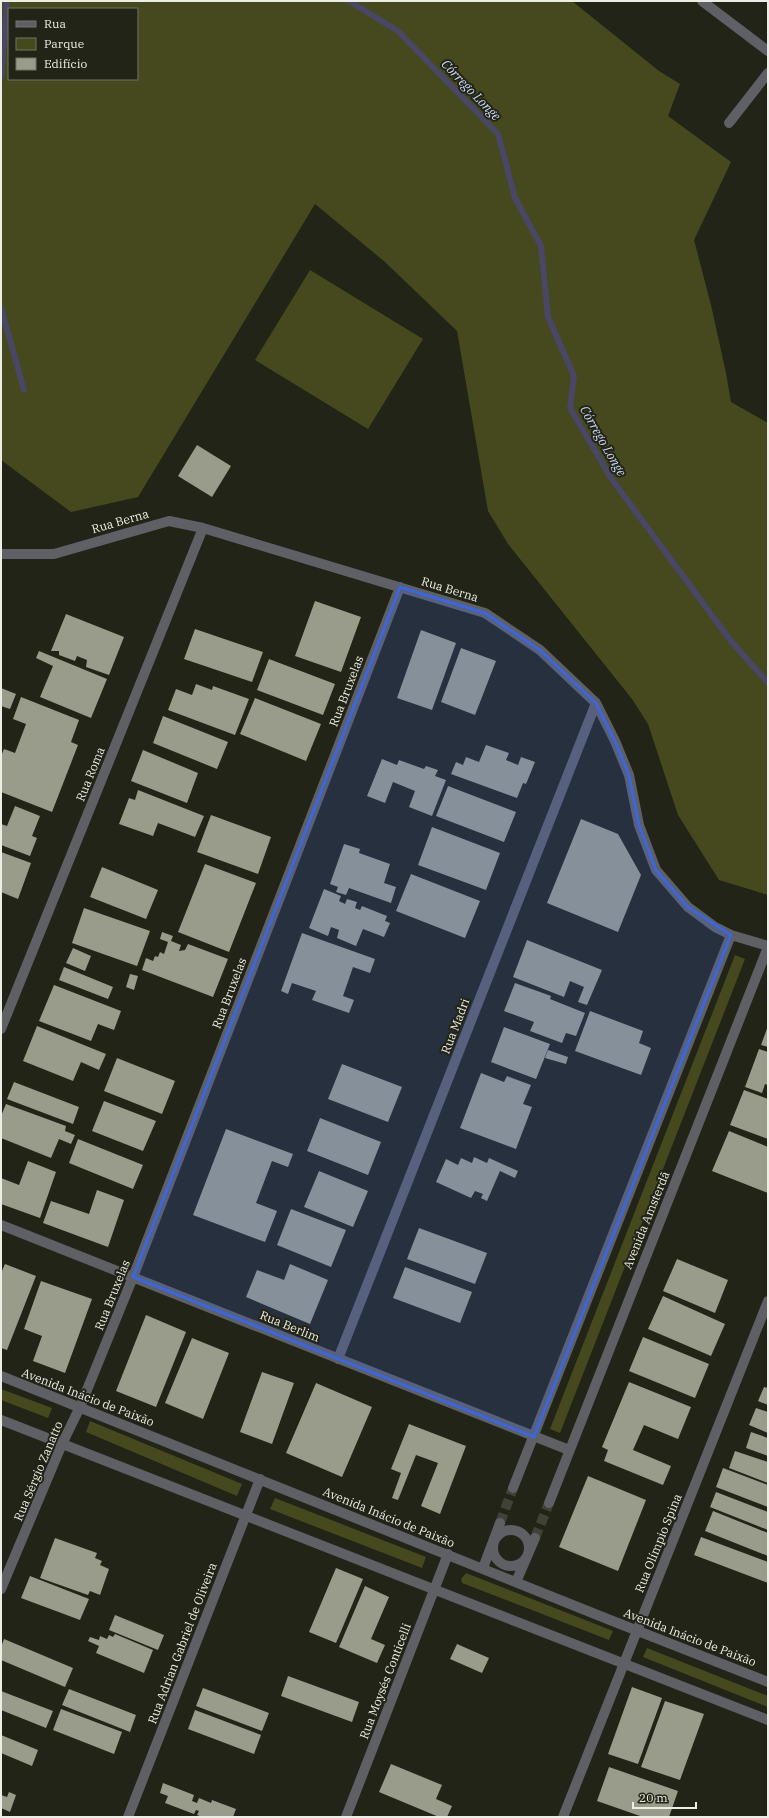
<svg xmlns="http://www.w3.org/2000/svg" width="769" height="1818" viewBox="0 0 769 1818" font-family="'IBM Plex Serif',serif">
  <rect width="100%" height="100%" fill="#222417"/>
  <path fill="#45491d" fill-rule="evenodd" d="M 1,1 L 572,1 L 659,71 L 680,84 L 668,116 L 731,162 L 694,240 L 711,305 L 726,373 L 731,402 L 768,423 L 768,895 L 719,880 L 678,815 L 648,724 L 632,699 L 508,544 L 488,511 L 457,331 L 385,262 L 315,204 L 138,497 L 71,512 L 1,460 ZM 9,9 L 137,9 L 137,79 L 9,79 Z
    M 310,270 L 423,339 L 368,429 L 255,360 Z
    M 735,955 L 745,959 L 560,1433 L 550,1429 Z
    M 1,1389 L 52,1408 L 48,1418 L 1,1400 Z
    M 90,1421 L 242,1484 L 237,1496 L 86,1432 Z
    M 275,1498 L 426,1557 L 422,1568 L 270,1509 Z
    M 466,1573 L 613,1631 L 609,1640 L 462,1583 L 461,1579 Z
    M 647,1648 L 768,1696 L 768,1707 L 643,1657 Z"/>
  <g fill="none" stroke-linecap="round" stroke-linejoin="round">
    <path stroke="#494765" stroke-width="6" d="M 349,1 L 398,31 L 498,134 L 515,198 L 541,246 L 548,317 L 574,376 L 570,408 L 611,478 L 730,640 L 768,683
      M 1,77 L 7,1
      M 1,308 L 24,390"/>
  </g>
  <path fill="#999b8b" d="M 197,445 L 231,466 L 212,497 L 178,476 Z
    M 315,601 L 361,617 L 341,672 L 295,656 Z
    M 66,614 L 124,637 L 109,675 L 86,667 L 87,660 L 77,656 L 75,661 L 59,655 L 59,651 L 51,651 Z
    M 195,629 L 263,652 L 252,682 L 184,659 Z
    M 421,630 L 456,643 L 432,710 L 397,698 Z
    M 461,648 L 496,661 L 475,715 L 441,702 Z
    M 39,651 L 107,679 L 91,718 L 40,697 L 53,666 L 36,658 Z
    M 269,659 L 335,684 L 323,715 L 257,690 Z
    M 196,684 L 212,690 L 213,686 L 249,699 L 235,735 L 168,710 L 176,689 L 192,695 Z
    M 1,688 L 16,694 L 10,709 L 1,706 Z
    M 21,697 L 79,720 L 71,742 L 78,745 L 52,812 L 1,792 L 1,756 L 4,749 L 15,753 L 26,724 L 13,719 Z
    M 255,698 L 321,724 L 306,761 L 240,734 Z
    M 163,716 L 228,742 L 217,769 L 153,743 Z
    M 486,745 L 509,753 L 506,760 L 518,765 L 521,757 L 535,762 L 526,784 L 523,783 L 517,798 L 451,774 L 456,762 L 463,765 L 466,757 L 479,762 Z
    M 143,750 L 198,773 L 187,803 L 131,781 Z
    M 382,759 L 397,765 L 399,760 L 424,769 L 426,766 L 438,770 L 435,776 L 446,780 L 432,816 L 409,807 L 415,791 L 393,782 L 385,803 L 367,796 Z
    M 448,786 L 516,812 L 504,842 L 436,816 Z
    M 138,790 L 204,816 L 195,837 L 158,823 L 153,836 L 119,824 L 129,798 L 135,800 Z
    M 15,806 L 40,816 L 32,836 L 37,838 L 30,856 L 1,845 L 1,824 L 7,826 Z
    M 211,815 L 271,837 L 258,874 L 197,852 Z
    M 581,819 L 618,834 L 641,875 L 618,932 L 547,903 Z
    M 432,827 L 500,853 L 486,890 L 418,865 Z
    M 344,844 L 360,849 L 359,853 L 390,864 L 384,883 L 396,887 L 391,903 L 349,888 L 346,895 L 336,892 L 338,887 L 330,884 Z
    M 1,852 L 31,863 L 18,899 L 1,892 Z
    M 205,864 L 256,883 L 229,952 L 178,932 Z
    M 102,867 L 158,890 L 146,919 L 90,897 Z
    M 411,874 L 480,901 L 465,938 L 396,911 Z
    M 324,889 L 341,896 L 339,901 L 345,904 L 347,899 L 357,902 L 355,908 L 360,910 L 362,906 L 387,916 L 385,921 L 390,923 L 384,937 L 363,929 L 356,946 L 337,938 L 339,930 L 331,927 L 328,936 L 309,928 Z
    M 84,908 L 150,931 L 137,966 L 72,943 Z
    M 162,932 L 173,936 L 171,941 L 181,945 L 179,951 L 185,950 L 188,944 L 228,959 L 213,997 L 142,970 L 146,958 L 153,961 L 155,956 L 158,957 L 160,952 L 164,954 L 168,942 L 160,939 Z
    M 302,933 L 375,959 L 370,973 L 353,967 L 343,996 L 354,1000 L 349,1013 L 312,1000 L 316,991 L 292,983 L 288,994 L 281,991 Z
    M 527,940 L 602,970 L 587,1005 L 578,1002 L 584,987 L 570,981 L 564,997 L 513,977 Z
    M 73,948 L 91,956 L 85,971 L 66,963 Z
    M 64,967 L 113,987 L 108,999 L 59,980 Z
    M 130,974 L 138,976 L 134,990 L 126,987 Z
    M 515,983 L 551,996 L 550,999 L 585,1013 L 576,1036 L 566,1033 L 562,1043 L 530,1031 L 534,1022 L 504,1011 Z
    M 54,985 L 121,1011 L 114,1030 L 98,1024 L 91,1041 L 39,1021 Z
    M 590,1011 L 643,1031 L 639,1043 L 651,1048 L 641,1075 L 575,1051 Z
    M 37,1026 L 106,1054 L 99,1070 L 81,1062 L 73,1081 L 23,1061 Z
    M 768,1026 L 768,1047 L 761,1045 Z
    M 504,1027 L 550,1044 L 536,1079 L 491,1062 Z
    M 759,1049 L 768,1052 L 768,1085 L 765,1084 L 762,1093 L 745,1087 Z
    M 548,1050 L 568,1057 L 566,1064 L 545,1058 Z
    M 117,1058 L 175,1081 L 162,1114 L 104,1091 Z
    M 342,1064 L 402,1087 L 388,1122 L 328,1099 Z
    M 481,1073 L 504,1082 L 507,1076 L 531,1085 L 523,1104 L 532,1107 L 516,1149 L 460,1128 Z
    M 14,1082 L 79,1107 L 73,1124 L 7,1099 Z
    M 744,1090 L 768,1099 L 768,1139 L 730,1125 Z
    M 104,1101 L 156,1121 L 143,1151 L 92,1131 Z
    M 6,1104 L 66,1126 L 65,1131 L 75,1135 L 71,1144 L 59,1139 L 51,1158 L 1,1138 L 1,1116 Z
    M 320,1118 L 381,1142 L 368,1175 L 307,1151 Z
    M 226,1129 L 293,1154 L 288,1167 L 272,1161 L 256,1203 L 277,1211 L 265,1242 L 193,1215 Z
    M 729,1131 L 768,1147 L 768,1193 L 712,1171 Z
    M 78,1139 L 143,1165 L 133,1189 L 69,1163 Z
    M 474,1157 L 487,1163 L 489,1158 L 518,1171 L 515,1178 L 500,1171 L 487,1201 L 481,1198 L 483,1194 L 475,1191 L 471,1198 L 436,1182 L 446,1159 L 458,1165 L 461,1158 L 472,1163 Z
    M 28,1161 L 56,1172 L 40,1218 L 1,1204 L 1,1178 L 19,1185 Z
    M 319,1171 L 368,1191 L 353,1227 L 304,1207 Z
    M 97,1190 L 124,1200 L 108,1247 L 43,1223 L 51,1201 L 89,1214 Z
    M 291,1209 L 346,1230 L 331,1267 L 277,1245 Z
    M 419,1228 L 487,1253 L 475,1284 L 407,1259 Z
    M 677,1259 L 728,1280 L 715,1313 L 663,1291 Z
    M 5,1264 L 36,1276 L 7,1350 L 1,1348 L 1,1273 Z
    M 290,1264 L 328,1280 L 310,1324 L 246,1297 L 257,1270 L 284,1280 Z
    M 405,1267 L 472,1292 L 460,1323 L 393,1298 Z
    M 41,1281 L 92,1299 L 65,1373 L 33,1361 L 42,1336 L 24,1329 Z
    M 663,1296 L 725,1324 L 711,1356 L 648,1329 Z
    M 146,1315 L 186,1332 L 156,1407 L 116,1391 Z
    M 643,1337 L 709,1364 L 695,1398 L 629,1371 Z
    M 192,1338 L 229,1353 L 203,1419 L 165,1403 Z
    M 262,1372 L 294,1383 L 272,1444 L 240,1432 Z
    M 629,1382 L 691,1407 L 678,1439 L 644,1425 L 633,1450 L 671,1466 L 663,1485 L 604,1461 L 608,1450 L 602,1447 Z
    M 316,1383 L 372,1407 L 342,1477 L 286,1453 Z
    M 764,1387 L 768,1388 L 768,1405 L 758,1401 Z
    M 756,1408 L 768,1412 L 768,1433 L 749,1425 Z
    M 409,1424 L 466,1446 L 440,1514 L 421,1506 L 438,1463 L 416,1455 L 398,1500 L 392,1498 L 401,1473 L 391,1469 Z
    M 751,1432 L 768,1438 L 768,1456 L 746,1448 Z
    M 735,1451 L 768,1462 L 768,1483 L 729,1468 Z
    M 723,1468 L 768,1485 L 768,1507 L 716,1487 Z
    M 588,1476 L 646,1500 L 618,1571 L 559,1547 Z
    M 716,1492 L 768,1512 L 768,1530 L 710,1507 Z
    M 713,1511 L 768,1533 L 768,1556 L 705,1531 Z
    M 701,1537 L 768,1562 L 768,1583 L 694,1555 Z
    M 55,1538 L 97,1553 L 95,1558 L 102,1561 L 100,1565 L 109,1569 L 100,1595 L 90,1591 L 88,1595 L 40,1578 Z
    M 336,1568 L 363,1579 L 336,1643 L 309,1632 Z
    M 30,1576 L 89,1599 L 80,1620 L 21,1598 Z
    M 365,1586 L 389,1597 L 371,1639 L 385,1645 L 377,1663 L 339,1647 Z
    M 115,1615 L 164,1635 L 158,1650 L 109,1630 Z
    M 115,1634 L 153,1650 L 144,1673 L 96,1653 L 99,1646 L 88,1641 L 90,1637 L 99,1640 L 100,1636 L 107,1639 L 109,1635 L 113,1637 Z
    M 4,1639 L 73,1668 L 65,1687 L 1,1660 L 1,1647 Z
    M 457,1644 L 489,1658 L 482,1673 L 450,1659 Z
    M 288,1676 L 359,1702 L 352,1722 L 281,1696 Z
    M 632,1687 L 662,1698 L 638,1764 L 608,1754 Z
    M 203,1688 L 269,1713 L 262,1731 L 196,1706 Z
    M 69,1689 L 136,1715 L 130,1732 L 62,1705 Z
    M 1,1691 L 53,1711 L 46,1728 L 1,1710 Z
    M 665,1701 L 704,1714 L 680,1780 L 641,1767 Z
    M 61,1709 L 122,1732 L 114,1754 L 53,1730 Z
    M 195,1710 L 261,1735 L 254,1754 L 188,1729 Z
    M 1,1735 L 38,1750 L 32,1766 L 1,1753 Z
    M 391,1764 L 442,1785 L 436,1799 L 452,1806 L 447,1817 L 439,1817 L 379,1792 Z
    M 609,1767 L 678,1791 L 669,1817 L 643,1817 L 597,1801 Z
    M 163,1783 L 194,1795 L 192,1801 L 197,1803 L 199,1798 L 211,1803 L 212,1800 L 236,1809 L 233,1817 L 202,1817 L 197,1815 L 199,1811 L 196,1810 L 194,1814 L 165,1803 L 168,1796 L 160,1793 Z
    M 9,1792 L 16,1795 L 10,1812 L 1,1808 L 1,1795 L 7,1797 Z"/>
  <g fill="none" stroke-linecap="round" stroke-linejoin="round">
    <path stroke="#404236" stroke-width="10" stroke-dasharray="10 5" stroke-linecap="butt" d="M 500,1523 L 513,1488
      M 535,1538 L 549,1503"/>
    <path stroke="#5e6066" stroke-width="10" d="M 702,1 L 768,51
      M 729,123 L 768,73
      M 1,554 L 54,554 L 169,521 L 203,528 L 485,613 L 540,650 L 596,703 L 615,741 L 629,775 L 639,825 L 656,870 L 688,907 L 715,927 L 731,935 L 768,946
      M 1,1029 L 203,528
      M 1,1225 L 569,1450
      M 338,1359 L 596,703
      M 1,1376 L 610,1620 L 768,1682
      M 1,1420 L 768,1720
      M 513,1488 L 731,935
      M 549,1503 L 768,947
      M493 1548a18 18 0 1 1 36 0a18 18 0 1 1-36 0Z
      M 483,1568 L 500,1523
      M 516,1582 L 535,1538
      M 1,1589 L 62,1444 L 80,1407 L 133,1277 L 400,587
      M 128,1817 L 260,1479
      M 346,1817 L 448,1554
      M 563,1817 L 768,1301"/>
  </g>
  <path fill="#3c66da" fill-opacity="0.2" stroke="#3c66da" stroke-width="3" stroke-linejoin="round" d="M 400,587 L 485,613 L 540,650 L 596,703 L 615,741 L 629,775 L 639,825 L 656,870 L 688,907 L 731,935 L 534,1437 L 133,1277 Z"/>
  <g text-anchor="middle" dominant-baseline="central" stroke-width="4" stroke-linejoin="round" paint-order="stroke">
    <g font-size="12" fill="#ecede4" stroke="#222417">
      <text transform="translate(120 521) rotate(-16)">Rua Berna</text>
      <text transform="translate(450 589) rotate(17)">Rua Berna</text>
      <text transform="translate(346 691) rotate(-69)">Rua Bruxelas</text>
      <text transform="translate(90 774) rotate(-68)">Rua Roma</text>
      <text transform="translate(229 993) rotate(-69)">Rua Bruxelas</text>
      <text transform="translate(455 1026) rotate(-69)">Rua Madri</text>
      <text transform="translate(646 1220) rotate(-68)">Avenida Amsterdã</text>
      <text transform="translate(112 1295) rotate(-68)">Rua Bruxelas</text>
      <text transform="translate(290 1326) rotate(22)">Rua Berlim</text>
      <text transform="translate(88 1397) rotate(21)">Avenida Inácio de Paixão</text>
      <text transform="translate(38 1471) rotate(-67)">Rua Sérgio Zanatto</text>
      <text transform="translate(389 1517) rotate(22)">Avenida Inácio de Paixão</text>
      <text transform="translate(658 1543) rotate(-68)">Rua Olímpio Spina</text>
      <text transform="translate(690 1637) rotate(21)">Avenida Inácio de Paixão</text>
      <text transform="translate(182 1643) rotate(-69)">Rua Adrian Gabriel de Oliveira</text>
      <text transform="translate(385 1681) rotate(-69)">Rua Moysés Conticelli</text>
    </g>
    <g font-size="13" font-style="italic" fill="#ccd7f9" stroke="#222417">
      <text transform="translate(471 90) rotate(46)">Córrego Longe</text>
      <text transform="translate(603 441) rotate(60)">Córrego Longe</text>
    </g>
  </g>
  <rect width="769" height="1818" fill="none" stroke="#ecede4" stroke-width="4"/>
  <rect x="8" y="8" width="130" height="72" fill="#222417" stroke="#737469"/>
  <rect x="16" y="21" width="20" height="6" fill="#5e6066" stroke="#737469"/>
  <text x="44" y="28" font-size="12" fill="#ecede4">Rua</text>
  <rect x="16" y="38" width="20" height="12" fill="#45491d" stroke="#737469"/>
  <text x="44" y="48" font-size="12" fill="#ecede4">Parque</text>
  <rect x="16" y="58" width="20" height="12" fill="#999b8b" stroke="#737469"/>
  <text x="44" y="68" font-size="12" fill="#ecede4">Edifício</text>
  <path d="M633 1802v6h63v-6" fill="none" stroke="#ecede4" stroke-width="2"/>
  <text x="639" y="1802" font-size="12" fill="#ecede4" stroke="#222417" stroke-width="3" paint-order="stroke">20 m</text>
</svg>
